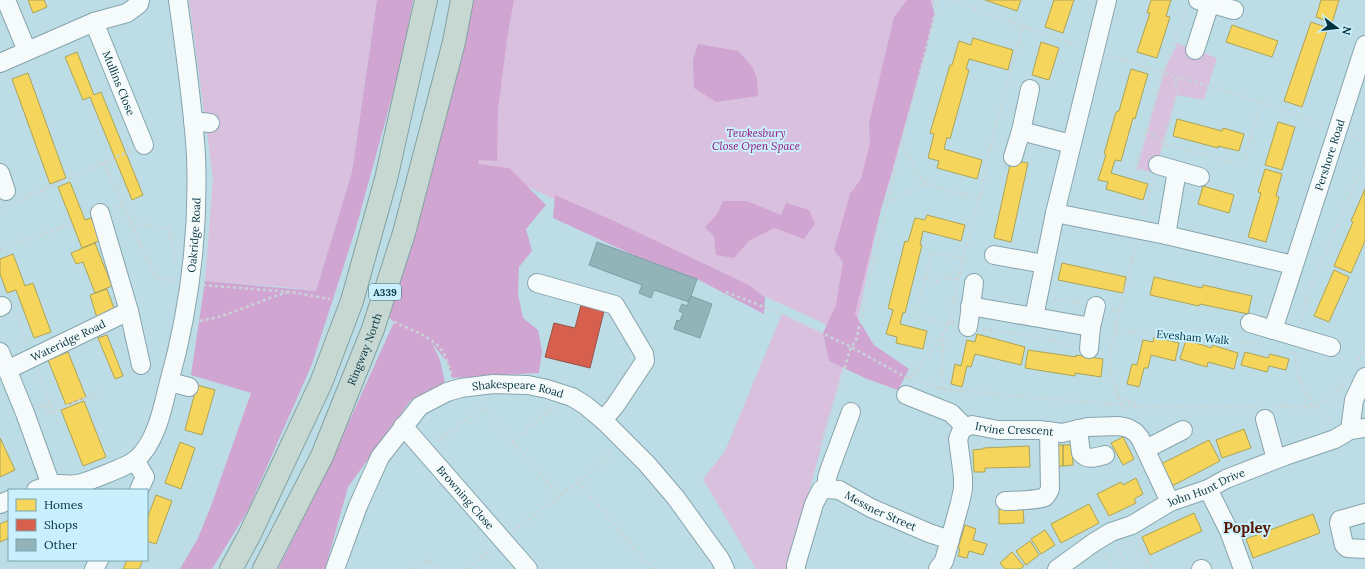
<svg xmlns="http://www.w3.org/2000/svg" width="1365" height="569" viewBox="0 0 1365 569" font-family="Lora,serif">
  <rect width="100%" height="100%" fill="#bcdde6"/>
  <path fill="#d8c0de" d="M 189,0 L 377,0 L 352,172 L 316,291 L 274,286 L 205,281 L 213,178 Z
    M 500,0 L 934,0 L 927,39 L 893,171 L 880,213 L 853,343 L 825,324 L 478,164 L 483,111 Z
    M 1174,42 L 1217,58 L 1204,100 L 1177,95 L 1155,173 L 1137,169 L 1165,68 L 1177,45 Z
    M 782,314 L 823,333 L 829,361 L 843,367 L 788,569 L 756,569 L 703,479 L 725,451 Z"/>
  <path fill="#d0a5d2" d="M 377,0 L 413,0 L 401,64 L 356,228 L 312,364 L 247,512 L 212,569 L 180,569 L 198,538 L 211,506 L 251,393 L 191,375 L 205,281 L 316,291 L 352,172 Z
    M 470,0 L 514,0 L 507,39 L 498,110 L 497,161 L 479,160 L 478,164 L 509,168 L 546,205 L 526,229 L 532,251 L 519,267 L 518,294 L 523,318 L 538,330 L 542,351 L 539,373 L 452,378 L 447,362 L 432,343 L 440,360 L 447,392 L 410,401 L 348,487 L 325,569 L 278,569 L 325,475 L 394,322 L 386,315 Z
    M 907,0 L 930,0 L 935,13 L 926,50 L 880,213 L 855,314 L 874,345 L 909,369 L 898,390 L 867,379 L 829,361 L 823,333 L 836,305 L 843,262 L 834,250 L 850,194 L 861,179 L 870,143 L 869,123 L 894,17 Z
    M 698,44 L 738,51 L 752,66 L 757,79 L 758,96 L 716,102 L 694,88 L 693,60 Z
    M 555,195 L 614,221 L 749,285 L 760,294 L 765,297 L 764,314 L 697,279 L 640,258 L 553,218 Z
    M 723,201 L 747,201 L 781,215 L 786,203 L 809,210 L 815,224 L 804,239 L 774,228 L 749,241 L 734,258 L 716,255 L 714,236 L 705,227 L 718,213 Z"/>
  <path fill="#f6d55c" stroke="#aca453" d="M 28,0 L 44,0 L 47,7 L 33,13 Z
    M 985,0 L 1021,0 L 1017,11 Z
    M 1054,0 L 1074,0 L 1063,33 L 1045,27 Z
    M 1151,0 L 1171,0 L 1166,16 L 1170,17 L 1157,58 L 1137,52 L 1150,13 L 1147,13 Z
    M 1321,0 L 1339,0 L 1332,23 L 1316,17 Z
    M 1311,22 L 1328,28 L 1302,107 L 1284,101 Z
    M 1232,25 L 1278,41 L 1272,57 L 1226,42 Z
    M 973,38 L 1013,50 L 1008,70 L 969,59 L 966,69 L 969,70 L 950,139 L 947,137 L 944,149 L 982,160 L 977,179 L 937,168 L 939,161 L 928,158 L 934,134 L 930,133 L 950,65 L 952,65 L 959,41 L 971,45 Z
    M 1041,42 L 1059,48 L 1049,80 L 1032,75 Z
    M 77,52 L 94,95 L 101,92 L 143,195 L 132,200 L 90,97 L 83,100 L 65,57 Z
    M 1131,69 L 1148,74 L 1135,119 L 1133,118 L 1121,161 L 1115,160 L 1111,173 L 1148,184 L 1143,200 L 1106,189 L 1108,182 L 1098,180 L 1106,155 L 1104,154 L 1116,112 L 1119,111 Z
    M 28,73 L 66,178 L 50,184 L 12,79 Z
    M 1177,119 L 1222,131 L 1223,128 L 1244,134 L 1239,151 L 1218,146 L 1218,148 L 1173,136 Z
    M 1278,122 L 1295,127 L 1282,170 L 1265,165 Z
    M 1011,160 L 1028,163 L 1011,242 L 994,238 Z
    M 1265,169 L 1282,174 L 1276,196 L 1279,197 L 1266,242 L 1248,237 L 1261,193 L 1258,192 Z
    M 70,182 L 85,220 L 91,218 L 101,240 L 82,248 L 58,187 Z
    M 1203,186 L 1234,195 L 1229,213 L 1198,204 Z
    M 1365,189 L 1365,241 L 1351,273 L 1334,266 L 1353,222 L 1351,221 Z
    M 927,215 L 965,225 L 961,241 L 923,231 L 920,245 L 922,245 L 905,313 L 903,312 L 900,324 L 927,331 L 923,349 L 896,343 L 897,337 L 886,334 L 893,310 L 888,308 L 905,241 L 908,242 L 915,218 L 925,220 Z
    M 95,243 L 112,286 L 95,293 L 83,262 L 76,264 L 71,253 Z
    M 13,254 L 25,286 L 33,283 L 51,332 L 34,338 L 16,290 L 7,293 L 0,274 L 0,259 Z
    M 1062,263 L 1126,277 L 1123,293 L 1058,280 Z
    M 1334,270 L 1349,277 L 1329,322 L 1314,316 Z
    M 1154,277 L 1202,288 L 1203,285 L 1252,296 L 1248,314 L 1200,304 L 1199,306 L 1150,295 Z
    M 107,289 L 115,311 L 97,318 L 90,295 Z
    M 977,334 L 1025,347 L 1021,365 L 975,354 L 971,367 L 967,366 L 962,387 L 951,384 L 955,364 L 961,366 L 967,340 L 975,342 Z
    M 107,335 L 123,376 L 115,379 L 98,338 Z
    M 1154,337 L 1179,343 L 1175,361 L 1151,355 L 1148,368 L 1144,368 L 1139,387 L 1127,384 L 1132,364 L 1137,365 L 1143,340 L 1153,342 Z
    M 1186,340 L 1212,348 L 1212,345 L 1238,353 L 1234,369 L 1208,362 L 1207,367 L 1180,359 Z
    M 1028,350 L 1076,357 L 1076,355 L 1103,359 L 1101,377 L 1075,373 L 1075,376 L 1025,368 Z
    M 68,352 L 86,397 L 66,405 L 48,360 Z
    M 1245,352 L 1268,358 L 1270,354 L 1289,359 L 1286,370 L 1269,366 L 1267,372 L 1241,365 Z
    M 197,385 L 215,390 L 202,435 L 185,430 Z
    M 84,401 L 106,457 L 83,466 L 61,410 Z
    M 1244,429 L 1251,448 L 1222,458 L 1216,440 Z
    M 1123,437 L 1134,459 L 1123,465 L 1111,443 Z
    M 0,438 L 15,470 L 0,477 Z
    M 1209,440 L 1220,461 L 1172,486 L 1161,464 Z
    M 180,442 L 195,448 L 181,489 L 165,483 Z
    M 1054,445 L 1063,445 L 1063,466 L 1055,466 Z
    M 1063,445 L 1072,445 L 1073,465 L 1063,466 Z
    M 1029,446 L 1030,467 L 985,468 L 985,472 L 974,472 L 973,450 L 983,449 L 983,448 Z
    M 1136,478 L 1143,494 L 1134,499 L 1136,503 L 1109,516 L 1097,494 L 1121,482 L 1123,485 Z
    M 156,495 L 172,501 L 156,544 L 147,541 L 147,519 Z
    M 1089,504 L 1099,523 L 1061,543 L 1051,524 Z
    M 1023,508 L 1024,523 L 999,524 L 999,509 Z
    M 1194,513 L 1202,531 L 1150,555 L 1142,537 Z
    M 1313,514 L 1320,533 L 1253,558 L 1246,539 Z
    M 9,520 L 9,538 L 0,542 L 0,524 Z
    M 965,525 L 976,529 L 973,540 L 987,544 L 983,555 L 969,551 L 967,558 L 958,556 L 960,549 L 958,548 Z
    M 1045,530 L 1055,545 L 1041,554 L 1031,539 Z
    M 1030,541 L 1039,555 L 1026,565 L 1016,551 Z
    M 1012,552 L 1024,566 L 1020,569 L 1005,569 L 1000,563 Z
    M 127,560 L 143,560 L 139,569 L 123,569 Z"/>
  <path fill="#d6604d" stroke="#965248" d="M 581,305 L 604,311 L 590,368 L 545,357 L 554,323 L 575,328 Z"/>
  <path fill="#92b4b9" stroke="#7d9fa4" d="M 597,242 L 697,279 L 689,302 L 654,290 L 651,298 L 639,293 L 642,285 L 589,265 Z
    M 691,296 L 712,304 L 700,338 L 674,329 L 677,320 L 680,321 L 683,313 L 679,311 L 682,304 L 687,306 Z"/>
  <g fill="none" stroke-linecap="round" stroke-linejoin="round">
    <defs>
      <g id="minor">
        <path d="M 6,0 L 27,51"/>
        <path d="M 1198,0 L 1234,10"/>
        <path id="s1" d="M 94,22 L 144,145"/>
        <path d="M 1195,50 L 1211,0"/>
        <path d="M 0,63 L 94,22 L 127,13 L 139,4 L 140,0"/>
        <path d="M 193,121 L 210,123"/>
        <path d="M 1021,131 L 1071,144"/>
        <path d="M 1013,157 L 1021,131 L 1030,89"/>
        <path d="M 1158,165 L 1200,177"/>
        <path d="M 0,173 L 6,191"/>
        <path d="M 100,213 L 129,311 L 141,365"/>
        <path d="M 1055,213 L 1166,235 L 1293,265"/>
        <path d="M 1166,235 L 1177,171"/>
        <path d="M 994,255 L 1044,264"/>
        <path d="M 537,283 L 615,305 L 644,354 L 645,361 L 615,406 L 603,420"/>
        <path d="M 970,306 L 1091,327"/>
        <path d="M 0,307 L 2,306"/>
        <path d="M 1034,317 L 1055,213 L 1107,0"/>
        <path d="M 1250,323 L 1331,347"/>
        <path d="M 968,327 L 974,283"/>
        <path id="s2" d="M 1273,330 L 1365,45"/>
        <path d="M 1089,349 L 1091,327 L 1096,306"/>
        <path d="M 0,352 L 25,413 L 51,485"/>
        <path id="s3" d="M 7,370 L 129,311"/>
        <path d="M 170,382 L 189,387"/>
        <path d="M 906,395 L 951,413 L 965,427"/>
        <path d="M 1265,419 L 1276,459"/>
        <path id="s4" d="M 403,426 L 528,569"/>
        <path d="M 1078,429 L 1081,453 C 1088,461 1096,457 1105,455"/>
        <path d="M 1350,430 L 1354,400 L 1365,377"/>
        <path d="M 1146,449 L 1183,430"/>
        <path d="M 135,460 L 145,477 L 139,490"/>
        <path d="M 827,489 L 827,478 L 829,471 L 851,412"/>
        <path d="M 1208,489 L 1229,531 L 1243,569"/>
        <path id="s5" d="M 36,490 C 43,487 51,485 59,484 C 65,484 71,485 77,484 C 88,482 127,466 136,460 C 156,442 162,411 168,386 C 189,312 199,233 196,156 C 193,104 185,52 178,0"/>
        <path d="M 1005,501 C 1014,501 1038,500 1045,497 C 1047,495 1049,491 1050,489 L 1049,431"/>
        <path d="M 0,504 L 9,500"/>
        <path d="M 1365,513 L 1340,520 L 1339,523 L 1344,545 L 1347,548 L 1365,549"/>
        <path d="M 94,569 L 99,560"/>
        <path id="s6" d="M 335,569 L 358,506 L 380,457 L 420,406 L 447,392 L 461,388 L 493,384 L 528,385 L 547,389 L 572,397 L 585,405 L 603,420 L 647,464 L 676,498 L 720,559 L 725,569"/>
        <path id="s7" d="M 796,569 L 796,565 L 814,504 L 821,490 L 827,489 L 839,490 L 871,508 L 929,533 L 950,540"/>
        <path id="s8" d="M 938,569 L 944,561 L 960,503 L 963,489 L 963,477 L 958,439 L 962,429 L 972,425 L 998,430 L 1039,430 L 1062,433 L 1088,427 L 1119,426 L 1128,428 L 1135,432 L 1140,438 L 1170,502"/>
        <path id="s9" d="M 1057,569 L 1093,543 L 1111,532 L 1132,525 L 1170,502 L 1208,489 L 1226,479 L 1285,456 L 1335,439 L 1350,430 L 1365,428"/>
        <path d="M 1201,569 L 1202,569"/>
      </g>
      <g id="highway">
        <path d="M 231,569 L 250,534 L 321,383 L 352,301 L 386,179 L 426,0"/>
        <path id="s10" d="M 264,569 L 322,456 L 373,329 L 404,233 L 454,42 L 462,0"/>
      </g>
    </defs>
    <use href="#minor" stroke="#86a4ad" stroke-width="20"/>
    <use href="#highway" stroke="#83a1a0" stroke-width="24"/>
    <path stroke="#c8d4d8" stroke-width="2.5" stroke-dasharray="3 3" stroke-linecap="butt" d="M 951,0 L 1080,47
      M 1108,56 L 1261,102 L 1324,126
      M 1147,130 L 1163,144 L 1243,165 L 1261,102
      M 1351,136 L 1365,142
      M 1161,151 L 1177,94 L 1175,76
      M 104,163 L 155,277 L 176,281
      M 1144,170 L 1135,168 L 1164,71 L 1186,8
      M 925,184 L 979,199
      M 18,201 L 130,151
      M 887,203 L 925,184 L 902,147
      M 113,208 L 122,204
      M 0,209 L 6,206
      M 1143,216 L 1154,178
      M 131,223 L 169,228 L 176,262
      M 1136,244 L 1110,351 L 1111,376 L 1118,396 L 1138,406
      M 0,250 L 72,223
      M 925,278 L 939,282 L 940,276 L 958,279
      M 203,285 L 291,292 L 330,299
      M 726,292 L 782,314 L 851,347 L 909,379
      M 1054,299 L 1081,303
      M 1111,309 L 1120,311
      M 16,313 L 27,344
      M 200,321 C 231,316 259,300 289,292
      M 394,322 C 409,329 429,335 441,349 C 446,356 449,367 452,375
      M 949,322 L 963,258 L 979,199 L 989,152 L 1023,26
      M 1300,322 L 1313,281 L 1365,162
      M 948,325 L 915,315 L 932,252 L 963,258
      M 983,329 L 1026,335 L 1074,346
      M 1115,330 L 1262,344
      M 1294,352 L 1299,380 L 1313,406 L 1333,424
      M 1355,365 L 1365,346
      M 38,371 L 54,412
      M 909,379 L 943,335 L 949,322 L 955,323
      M 920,382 L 942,389 L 1141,407 L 1257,407
      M 942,389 L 943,335
      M 1118,397 L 1125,412
      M 43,406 L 47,414 L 100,392
      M 1274,406 C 1289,406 1310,410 1324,402 C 1332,398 1338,390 1344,383
      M 38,408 L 51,403
      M 436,441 L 441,440 L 482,407 L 560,496
      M 512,442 L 546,413 L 556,409
      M 819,448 L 851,347 L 856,341 L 887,203 L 929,37 L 938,0
      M 578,482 L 644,560 L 655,569
      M 513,531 L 578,482 L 605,460 L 612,449
      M 1138,538 L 1151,569
      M 1130,542 L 1143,569
      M 1117,546 L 1128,569
      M 1105,553 L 1112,569
      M 414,569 L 429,560 L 437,569
      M 467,569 L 491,549"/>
    <use href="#minor" stroke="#f5fafb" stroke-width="18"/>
    <use href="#highway" stroke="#c7d8d3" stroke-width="22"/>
  </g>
  <g text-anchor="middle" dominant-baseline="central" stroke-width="4" stroke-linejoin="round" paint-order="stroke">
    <rect fill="#c9f0fc" stroke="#3c6b77" stroke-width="1" x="369" y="284" width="32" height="16" rx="3"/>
    <g font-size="10" font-weight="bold" fill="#00323e">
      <text x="385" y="292">A339</text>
    </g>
    <g font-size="11" fill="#00323e" stroke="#c9f0fc">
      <text stroke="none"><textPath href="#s1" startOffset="66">Mullins Close</textPath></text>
      <text stroke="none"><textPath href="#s2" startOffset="184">Pershore Road</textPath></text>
      <text stroke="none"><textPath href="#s5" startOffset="341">Oakridge Road</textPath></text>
      <text transform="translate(1193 337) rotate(5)">Evesham Walk</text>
      <text stroke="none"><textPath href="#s3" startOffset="68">Wateridge Road</textPath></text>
      <text stroke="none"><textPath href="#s10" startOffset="242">Ringway North</textPath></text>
      <text stroke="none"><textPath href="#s6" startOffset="288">Shakespeare Road</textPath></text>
      <text stroke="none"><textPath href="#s8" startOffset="199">Irvine Crescent</textPath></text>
      <text stroke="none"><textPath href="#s9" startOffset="171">John Hunt Drive</textPath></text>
      <text stroke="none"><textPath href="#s4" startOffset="95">Browning Close</textPath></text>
      <text stroke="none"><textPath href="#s7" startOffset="148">Messner Street</textPath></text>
    </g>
    <g font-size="11" font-style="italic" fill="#931278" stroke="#c9f0fc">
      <text x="756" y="133">Tewkesbury<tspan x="756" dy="13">Close Open Space</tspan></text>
    </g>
    <g font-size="15" font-weight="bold" fill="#561600" stroke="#c9f0fc">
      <text x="1247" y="527">Popley</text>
    </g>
  </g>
  <rect x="8" y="489" width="140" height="72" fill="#c9f0fc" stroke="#79a4b0"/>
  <rect x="16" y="499" width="20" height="12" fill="#f6d55c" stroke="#79a4b0"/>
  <text x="44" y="509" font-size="12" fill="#00323e">Homes</text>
  <rect x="16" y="519" width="20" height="12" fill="#d6604d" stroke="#79a4b0"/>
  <text x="44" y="529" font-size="12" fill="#00323e">Shops</text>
  <rect x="16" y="539" width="20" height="12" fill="#92b4b9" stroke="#79a4b0"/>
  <text x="44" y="549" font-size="12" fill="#00323e">Other</text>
  <g transform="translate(1337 28) rotate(105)" stroke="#c9f0fc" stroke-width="3" paint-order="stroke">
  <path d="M0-3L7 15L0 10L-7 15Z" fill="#00323e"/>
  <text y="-6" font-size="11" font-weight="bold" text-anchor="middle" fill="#00323e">N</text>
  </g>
</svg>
